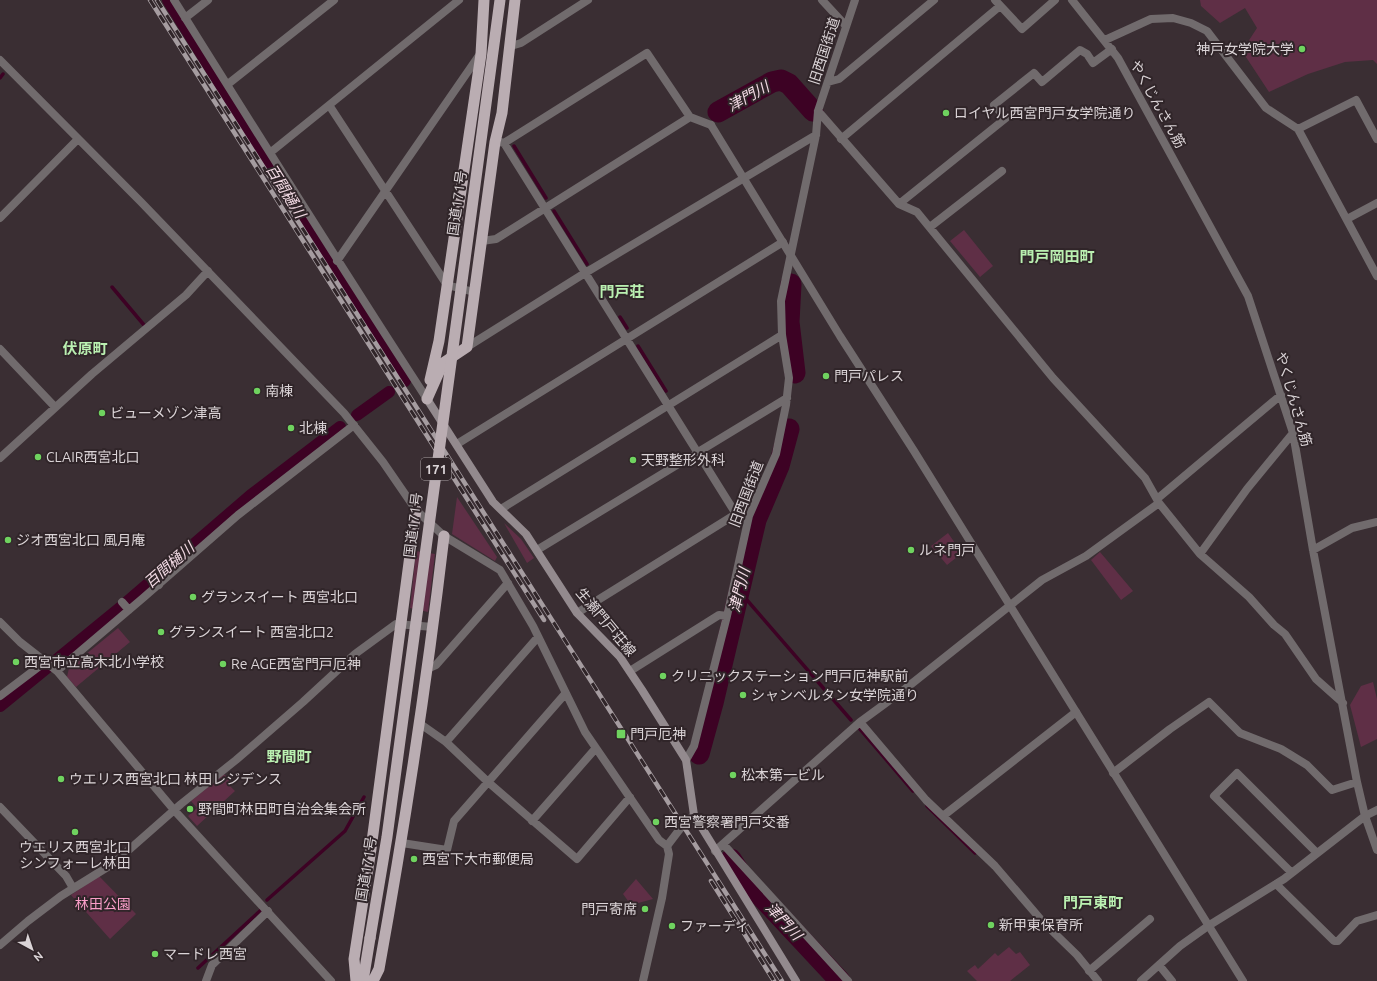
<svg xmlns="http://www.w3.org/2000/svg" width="1377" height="981" viewBox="0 0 1377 981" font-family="Ubuntu,'Noto Sans JP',sans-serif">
  <rect width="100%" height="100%" fill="#3a2e33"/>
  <path fill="#5f2f46" d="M 1200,0 L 1377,0 L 1377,64 L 1373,60 L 1345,62 L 1308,74 L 1269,92 L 1242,51 L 1257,28 L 1245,8 L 1220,23 L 1201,6 Z
    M 964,230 L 993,266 L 980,277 L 950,241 Z
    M 457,497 L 497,557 L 495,561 L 452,534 Z
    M 504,523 L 521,539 L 534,558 L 527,563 Z
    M 948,533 L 962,553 L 947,565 L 931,546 Z
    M 416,551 L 435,554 L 428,612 L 410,608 Z
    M 1100,552 L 1133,591 L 1121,600 L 1091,560 Z
    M 118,628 L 130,642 L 76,687 L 67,677 L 69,668 Z
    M 1373,682 L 1377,699 L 1377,739 L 1361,747 L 1350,705 L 1361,686 Z
    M 224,774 L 231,782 L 229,785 L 235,791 L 197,826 L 188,816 L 197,808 L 191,801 Z
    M 99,876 L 136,914 L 110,939 L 71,895 Z
    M 636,879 L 653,899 L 631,905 L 623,894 Z
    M 1009,947 L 1016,954 L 1020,952 L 1030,965 L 1010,981 L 977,981 L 967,971 L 975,965 L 978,969 L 995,953 L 998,956 Z"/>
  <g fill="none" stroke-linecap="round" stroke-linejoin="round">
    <path stroke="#3d0224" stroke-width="3.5" d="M 0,78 L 3,74
      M 514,146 L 546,198
      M 554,211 L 587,264
      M 112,287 L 144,325
      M 620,317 L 627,328
      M 638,346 L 666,391
      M 740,592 L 851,720
      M 860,729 L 913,791
      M 927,806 L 975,853
      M 267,900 L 345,831 L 364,797
      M 198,968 L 261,910"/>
    <path stroke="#3d0224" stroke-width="12" d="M 168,0 L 405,381
      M 357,415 L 389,392
      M 0,706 L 120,608 L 251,495 L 340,427"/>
    <path stroke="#3d0224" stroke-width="21" d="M 718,112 L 772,82 L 781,80 L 789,84 L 813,111
      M 791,284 L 789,322 L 795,373
      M 699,754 L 713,703 L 756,520 L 779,466 L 789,429
      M 731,859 L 742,876 L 840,981"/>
    <path stroke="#716b6d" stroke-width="8" d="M 174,0 C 258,134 341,267 427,399
      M 822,0 L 846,26
      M 995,0 L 1022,29 L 1055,0
      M 1072,0 L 1118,58 L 1248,296 L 1293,433 L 1313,550 L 1357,782 L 1365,816 L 1377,850
      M 185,18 L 208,0
      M 1105,40 L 1151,19 L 1173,18 L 1191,23 L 1207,31 L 1266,108 L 1298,129
      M 511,46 L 521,43 L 588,0
      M 0,60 L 141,202 L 344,413 L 383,462 L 416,510 L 444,536 L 500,570 L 533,626 L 585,732 L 659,840 L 667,846 L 669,854 L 662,898 L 643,981
      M 828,82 L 839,79 L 934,0
      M 228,84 L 334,0
      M 329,105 L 447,285 L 474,292
      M 818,111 L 899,204 L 917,212 L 1053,378 L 1145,478 L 1159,503 L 1200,554 L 1249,597 L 1274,625 L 1285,634 L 1316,679 L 1343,703
      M 841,139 L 1000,6
      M 1377,139 L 1356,100 L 1298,129 L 1377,276
      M 500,142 L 504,143 L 647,53 L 690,117 L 711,125
      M 504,143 L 736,514
      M 271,152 L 459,0
      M 899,204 L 1006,118 L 994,105 L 1034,73 L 1042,82 L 1080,50 L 1087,54 L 1093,63 L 1112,49
      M 0,218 L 78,139
      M 1347,219 L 1377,203
      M 930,227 L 1002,171
      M 482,241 L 496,239 L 690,117
      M 337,261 L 480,54
      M 467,347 L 585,273 L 816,135
      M 0,349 L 55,407
      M 457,444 L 783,242
      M 0,458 L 92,374 L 186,295 L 208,271
      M 1157,499 L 1281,395
      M 501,509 L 782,335
      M 537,550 L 787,398
      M 1313,550 L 1352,528 L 1377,522
      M 1200,554 L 1247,489 L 1293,433
      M 151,576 L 159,585
      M 122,602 L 129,610
      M 577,613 L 736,514 L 740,515
      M 0,622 L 20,642 L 57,671 L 174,810 L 331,981
      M 427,669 L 436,665 L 508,583
      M 57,671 L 143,598 L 238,515 L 354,425
      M 630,671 L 719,615 L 727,616
      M 0,696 L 45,662
      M 860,722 L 926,800 L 995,866 L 1043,922 L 1077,955 L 1098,981
      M 419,723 L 446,742 L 488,782 L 577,859 L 630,797
      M 446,742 L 538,637
      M 686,760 L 694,746 L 727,616 L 749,516 L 776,454 L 786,405 L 789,378 L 782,335 L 781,301 L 816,135 L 818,111 L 855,0
      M 1113,773 L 1170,729 L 1209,702 L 1240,733 L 1281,749 L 1307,765 L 1332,790 L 1357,782
      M 0,807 L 66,876 L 73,888
      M 943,816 L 1076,712
      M 532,821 L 596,748
      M 402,843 L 447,850 L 454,821 L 565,694
      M 723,844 L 848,981
      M 715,851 L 860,722 L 905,689 L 1042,580 L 1086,556 L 1159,503
      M 1292,873 L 1214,796 L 1237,773 L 1317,853
      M 1276,884 L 1334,941 L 1338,941 L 1357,921 L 1377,915
      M 0,945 L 28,921 L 61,896 L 114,863 L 181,804 L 236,760 L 303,702 L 355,654 L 396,624 L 433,627
      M 1159,965 L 1172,981
      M 1089,971 L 1150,919
      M 206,981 L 212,965 L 268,911
      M 1141,981 L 1180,946 L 1208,926 L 1284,879 L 1365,816 L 1377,810"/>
    <path stroke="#716b6d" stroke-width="8" d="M 711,125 L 840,336 L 914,451 L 1243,981
      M 667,846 L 683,825 L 694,815"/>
    <path stroke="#938a8e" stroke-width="8" d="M 427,399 L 493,502 L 526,534 L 577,613 L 620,657 L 642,690 L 686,760 L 694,815 L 796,981"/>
    <path stroke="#baadb2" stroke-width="11" d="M 430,380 L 439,341 L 481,54 L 484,0
      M 427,399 L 443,363 L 467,347 L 495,142 L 502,113 L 515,0
      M 356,981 L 354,959 L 371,849 L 416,510
      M 363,981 L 370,938
      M 373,981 L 379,969 C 405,825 427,681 444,536"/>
    <defs>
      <path id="rail" d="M 150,0 L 544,620
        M 157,0 L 782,981
        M 711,881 L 774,981"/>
    </defs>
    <use href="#rail" stroke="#a59ca0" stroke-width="4.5"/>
    <use href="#rail" stroke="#302529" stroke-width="3" stroke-dasharray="9" stroke-linecap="butt"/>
    <path stroke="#baadb2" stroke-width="11" d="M 370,938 L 387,837 L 500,0"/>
  </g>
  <g fill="#6fd35f" stroke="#302529" stroke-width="1.5">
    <circle cx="1302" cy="49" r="4"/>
    <circle cx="946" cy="113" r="4"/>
    <circle cx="826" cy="376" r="4"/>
    <circle cx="257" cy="391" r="4"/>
    <circle cx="102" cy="413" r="4"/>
    <circle cx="291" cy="428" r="4"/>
    <circle cx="38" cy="457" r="4"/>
    <circle cx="633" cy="460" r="4"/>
    <circle cx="8" cy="540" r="4"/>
    <circle cx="911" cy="550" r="4"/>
    <circle cx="193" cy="597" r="4"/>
    <circle cx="161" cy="632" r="4"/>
    <circle cx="16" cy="662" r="4"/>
    <circle cx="223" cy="664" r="4"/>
    <circle cx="663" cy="676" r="4"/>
    <circle cx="743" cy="695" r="4"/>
    <rect x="616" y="729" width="10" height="10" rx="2"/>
    <circle cx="733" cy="775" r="4"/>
    <circle cx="61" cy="779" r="4"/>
    <circle cx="190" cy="809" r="4"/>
    <circle cx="656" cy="822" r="4"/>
    <circle cx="75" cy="832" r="4"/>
    <circle cx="414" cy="859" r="4"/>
    <circle cx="645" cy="909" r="4"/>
    <circle cx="991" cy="925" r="4"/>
    <circle cx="672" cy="926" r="4"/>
    <circle cx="155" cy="954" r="4"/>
  </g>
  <g text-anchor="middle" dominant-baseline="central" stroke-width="4" stroke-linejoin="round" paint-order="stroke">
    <rect fill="#302529" stroke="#a8a0a3" stroke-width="1" x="421" y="458" width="30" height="22" rx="3"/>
    <g font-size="13" font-weight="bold" fill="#dbd4d7">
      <text x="436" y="469">171</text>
    </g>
    <g font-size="14" fill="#dbd4d7" stroke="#302529" text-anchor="start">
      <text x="1294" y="49" text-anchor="end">神戸女学院大学</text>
      <text x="954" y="113">ロイヤル西宮門戸女学院通り</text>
      <text x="834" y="376">門戸パレス</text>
      <text x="265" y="391">南棟</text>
      <text x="110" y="413">ビューメゾン津高</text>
      <text x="299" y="428">北棟</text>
      <text x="46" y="457">CLAIR西宮北口</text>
      <text x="641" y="460">天野整形外科</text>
      <text x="16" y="540">ジオ西宮北口 風月庵</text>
      <text x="919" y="550">ルネ門戸</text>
      <text x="201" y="597">グランスイート 西宮北口</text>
      <text x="169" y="632">グランスイート 西宮北口2</text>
      <text x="24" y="662">西宮市立高木北小学校</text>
      <text x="231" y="664">Re AGE西宮門戸厄神</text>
      <text x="671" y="676">クリニックステーション門戸厄神駅前</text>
      <text x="751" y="695">シャンベルタン女学院通り</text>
      <text x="630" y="734">門戸厄神</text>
      <text x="741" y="775">松本第一ビル</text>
      <text x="69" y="779">ウエリス西宮北口 林田レジデンス</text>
      <text x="198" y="809">野間町林田町自治会集会所</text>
      <text x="664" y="822">西宮警察署門戸交番</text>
      <text x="75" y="847" text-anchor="middle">ウエリス西宮北口<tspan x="75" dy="16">シンフォーレ林田</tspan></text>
      <text x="422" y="859">西宮下大市郵便局</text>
      <text x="637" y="909" text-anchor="end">門戸寄席</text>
      <text x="999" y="925">新甲東保育所</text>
      <text x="680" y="926">ファーディ</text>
      <text x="163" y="954">マードレ西宮</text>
    </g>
    <g font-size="14" fill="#dbd4d7" stroke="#302529">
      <text transform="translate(824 51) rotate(-72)">旧西国街道</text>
      <text transform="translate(1158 104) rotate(61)">やくじんさん筋</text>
      <text transform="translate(457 203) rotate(-82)">国道171号</text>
      <text transform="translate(1294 399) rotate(74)">やくじんさん筋</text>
      <text transform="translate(746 494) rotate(-69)">旧西国街道</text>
      <text transform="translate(413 525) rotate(-83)">国道171号</text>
      <text transform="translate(606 622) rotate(50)">生瀬門戸荘線</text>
      <text transform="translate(366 869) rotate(-81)">国道171号</text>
    </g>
    <g font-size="14" fill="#f99ec8" stroke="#302529">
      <text x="103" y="904">林田公園</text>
    </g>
    <g font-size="15" font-style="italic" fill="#f2dae4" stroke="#302529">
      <text transform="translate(748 96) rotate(-29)">津門川</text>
      <text transform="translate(286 191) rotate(58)">百間樋川</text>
      <text transform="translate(169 565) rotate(-41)">百間樋川</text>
      <text transform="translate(739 590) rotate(-76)">津門川</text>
      <text transform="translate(784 921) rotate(47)">津門川</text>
    </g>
    <g font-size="15" font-weight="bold" fill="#baf0b1" stroke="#302529">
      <text x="1057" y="256">門戸岡田町</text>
      <text x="622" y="291">門戸荘</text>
      <text x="85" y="348">伏原町</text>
      <text x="289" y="756">野間町</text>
      <text x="1093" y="902">門戸東町</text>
    </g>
  </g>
  <g transform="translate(32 949) rotate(140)" stroke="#302529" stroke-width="3" paint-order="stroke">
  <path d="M0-3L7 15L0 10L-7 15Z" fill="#dbd4d7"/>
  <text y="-6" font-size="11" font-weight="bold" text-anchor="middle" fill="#dbd4d7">N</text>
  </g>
</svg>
